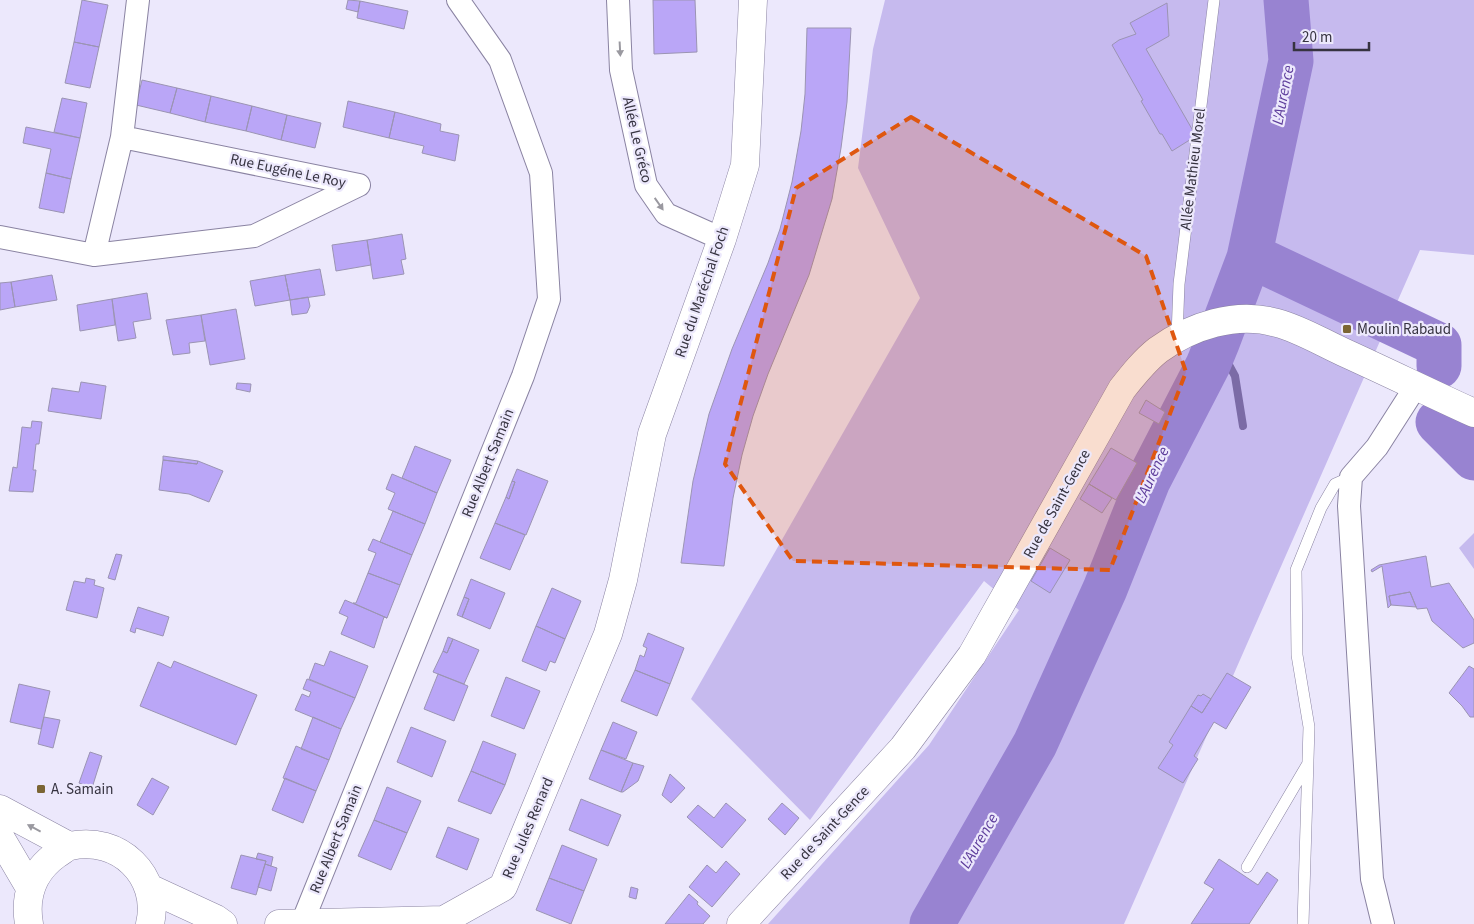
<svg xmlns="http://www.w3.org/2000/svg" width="1474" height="924" viewBox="0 0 1474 924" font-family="'Source Sans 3',sans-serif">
  <rect width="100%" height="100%" fill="#ece8fc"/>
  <path fill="#c6baee" d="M 885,0 L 1474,0 L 1474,255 L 1420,250 L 1124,924 L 768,924 L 929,745 L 1019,610 L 984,581 L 810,820 L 691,699 L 920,298 L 858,168 L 873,49 Z
    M 1474,533 L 1474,569 L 1459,548 Z"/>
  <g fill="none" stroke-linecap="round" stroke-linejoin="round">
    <path stroke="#7b6ba6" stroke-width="8" d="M 1217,343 L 1235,376 L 1243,426"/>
    <path stroke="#9883d1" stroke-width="45" d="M 1249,258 L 1266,263 L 1439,345 L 1439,366
      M 1438,422 L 1474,458
      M 932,924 L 1035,744 L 1105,589 L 1148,481 L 1208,365 L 1217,343 L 1249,258 L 1291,61 L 1286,0"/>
  </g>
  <path fill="#baa6f7" stroke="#9b94b3" d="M 82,0 L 108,5 L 99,47 L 74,42 Z
    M 348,0 L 360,1 L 358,12 L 346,9 Z
    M 653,0 L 695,0 L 697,52 L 654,54 Z
    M 360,1 L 408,11 L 404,29 L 357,18 Z
    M 1167,3 L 1169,36 L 1146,49 L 1196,136 L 1172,151 L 1162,134 L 1160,134 L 1141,101 L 1143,100 L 1112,45 L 1119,40 L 1136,34 L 1130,23 Z
    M 807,28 L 851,28 L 847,102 L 841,148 L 832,199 L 809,275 L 768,374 L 753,416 L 742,455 L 733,498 L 724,566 L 681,563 L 693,481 L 709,414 L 732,349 L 768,263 L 780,229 L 792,182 L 801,131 L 805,94 Z
    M 74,42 L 99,47 L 90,88 L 65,83 Z
    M 142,80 L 177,88 L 170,113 L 136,105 Z
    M 177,88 L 211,96 L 205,122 L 170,113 Z
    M 211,96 L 252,106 L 246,131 L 205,122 Z
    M 62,98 L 87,103 L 80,138 L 54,132 Z
    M 348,101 L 395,112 L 389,138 L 343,127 Z
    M 252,106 L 287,115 L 281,140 L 246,131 Z
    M 395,112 L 441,124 L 440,131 L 459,135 L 455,161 L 422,153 L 424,146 L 389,138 Z
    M 287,115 L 321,123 L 315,148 L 281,140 Z
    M 26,127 L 80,138 L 71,179 L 46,173 L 51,149 L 23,143 Z
    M 46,173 L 71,179 L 64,213 L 39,208 Z
    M 402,234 L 406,259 L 401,260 L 404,274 L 373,279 L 367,240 Z
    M 367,240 L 371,265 L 336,271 L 332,245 Z
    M 320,269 L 325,295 L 290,300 L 285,275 Z
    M 52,275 L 57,300 L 15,307 L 11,282 Z
    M 285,275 L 290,300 L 255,306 L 250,281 Z
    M 11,282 L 15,307 L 0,310 L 0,283 Z
    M 147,293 L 151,319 L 133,322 L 136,338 L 118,341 L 112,299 Z
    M 308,297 L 310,306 L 307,313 L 292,315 L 290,300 Z
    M 112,299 L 115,325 L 80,331 L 77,305 Z
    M 236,309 L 245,359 L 210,365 L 201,315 Z
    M 201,315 L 205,341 L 189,343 L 190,353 L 173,355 L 166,320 Z
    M 81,382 L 106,386 L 101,419 L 48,411 L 52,388 L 79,392 Z
    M 237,383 L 251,384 L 250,392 L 236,389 Z
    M 1146,400 L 1165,412 L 1159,424 L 1139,413 Z
    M 32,421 L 42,422 L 39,444 L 36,444 L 33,470 L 36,470 L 33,492 L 9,491 L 13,467 L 17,468 L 22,427 L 31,428 Z
    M 415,446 L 451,460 L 437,493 L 402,478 Z
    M 1111,448 L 1137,463 L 1116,500 L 1089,484 Z
    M 163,456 L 198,461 L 197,464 L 163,460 Z
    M 163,460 L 197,464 L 198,461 L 223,471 L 209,502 L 189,494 L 159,490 Z
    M 517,469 L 548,481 L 526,535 L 495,523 L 506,497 L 509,499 L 515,482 L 512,481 Z
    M 392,474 L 437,493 L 425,524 L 388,509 L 395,493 L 386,489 Z
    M 512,481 L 515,482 L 509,499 L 506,497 Z
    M 1089,484 L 1112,498 L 1102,513 L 1080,499 Z
    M 393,511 L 425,524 L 412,555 L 380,542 Z
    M 495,523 L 525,535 L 510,570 L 480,558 Z
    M 373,539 L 412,555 L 400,585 L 368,573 L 376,553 L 368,550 Z
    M 1050,548 L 1070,560 L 1050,593 L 1031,581 Z
    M 116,554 L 122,555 L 115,580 L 108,578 Z
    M 1426,556 L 1431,587 L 1449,583 L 1474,620 L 1474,643 L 1463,648 L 1432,621 L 1427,608 L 1417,609 L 1410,592 L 1389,596 L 1391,605 L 1388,608 L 1382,566 L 1372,572 L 1371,570 L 1379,565 Z
    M 368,573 L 400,585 L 387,618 L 353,603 L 356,603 Z
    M 86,578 L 95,580 L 94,585 L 104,588 L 97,618 L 66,610 L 74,581 L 85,583 Z
    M 471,579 L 505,593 L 490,629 L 462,617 L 469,599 L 464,597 Z
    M 552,588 L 581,601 L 565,639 L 536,626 Z
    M 1410,592 L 1416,607 L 1391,605 L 1389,596 Z
    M 464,597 L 469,599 L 462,617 L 457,615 Z
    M 345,600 L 387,618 L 384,617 L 374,648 L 341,634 L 348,617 L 339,613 Z
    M 138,607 L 169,617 L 163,636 L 136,628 L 135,633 L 130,631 Z
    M 536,626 L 565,639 L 555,663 L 550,661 L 546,671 L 522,661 Z
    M 648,633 L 684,648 L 670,684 L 635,670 L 640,655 L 644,657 L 647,648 L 643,646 Z
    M 448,637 L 453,639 L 447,653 L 443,651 Z
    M 453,639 L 479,650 L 464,684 L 433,672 L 443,651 L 447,653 Z
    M 330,651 L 368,666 L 355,698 L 309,679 L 315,663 L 324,666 Z
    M 174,661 L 257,695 L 236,745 L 140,706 L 158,662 L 171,668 Z
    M 1469,666 L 1474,669 L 1474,717 L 1470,717 L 1462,706 L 1449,693 Z
    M 635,670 L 670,684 L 657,716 L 621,701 Z
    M 1227,673 L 1251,687 L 1226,729 L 1214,722 L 1194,756 L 1198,759 L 1183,783 L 1158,768 L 1173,745 L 1169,742 L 1191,706 L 1202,713 Z
    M 438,674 L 468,686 L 454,721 L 424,709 Z
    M 506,677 L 540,691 L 524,729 L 491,716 Z
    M 307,679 L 355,698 L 341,729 L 295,710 L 302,694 L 309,697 L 311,692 L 303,689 Z
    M 19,684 L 50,691 L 41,729 L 10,722 Z
    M 1203,694 L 1211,699 L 1202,713 L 1191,706 L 1198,695 L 1201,696 Z
    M 44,717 L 60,720 L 53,748 L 38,744 Z
    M 313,717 L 341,729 L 329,760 L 301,749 Z
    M 613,722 L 637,732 L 626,759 L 601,750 Z
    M 411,727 L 446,741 L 432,777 L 397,762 Z
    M 483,741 L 516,754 L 505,785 L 471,771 Z
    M 296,746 L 329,760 L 316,791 L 283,778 Z
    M 601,750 L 633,763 L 621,792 L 589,779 Z
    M 90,752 L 102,756 L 92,788 L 79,783 Z
    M 633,763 L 644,766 L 638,781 L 623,792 L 621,792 Z
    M 471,771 L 505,785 L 491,814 L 458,801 Z
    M 670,774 L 685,788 L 671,803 L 662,795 Z
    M 152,778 L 169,787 L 153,815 L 137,805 Z
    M 285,778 L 316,791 L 303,823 L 272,810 Z
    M 387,787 L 421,801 L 407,833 L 374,820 Z
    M 581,799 L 621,815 L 608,846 L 569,830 Z
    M 726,803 L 746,820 L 722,848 L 687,817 L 698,805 L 714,818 Z
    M 782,803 L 799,818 L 785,835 L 768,819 Z
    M 374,820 L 407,833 L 391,870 L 358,856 Z
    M 448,827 L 479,839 L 467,870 L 436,857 Z
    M 562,845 L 597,859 L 584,891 L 549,878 Z
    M 258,853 L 273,857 L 271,866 L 265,864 L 266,861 L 256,859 Z
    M 241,855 L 266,861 L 256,895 L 231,888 Z
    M 1219,859 L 1258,885 L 1267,872 L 1278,880 L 1249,924 L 1191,924 L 1214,889 L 1204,883 Z
    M 726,861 L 740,874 L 712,907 L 689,887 L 707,865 L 716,873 Z
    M 265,864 L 277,868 L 271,891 L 258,887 Z
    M 549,878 L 584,891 L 571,924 L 536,910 Z
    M 631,887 L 638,889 L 636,899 L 629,897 Z
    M 689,894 L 698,902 L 697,904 L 710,916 L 703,924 L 665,924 Z"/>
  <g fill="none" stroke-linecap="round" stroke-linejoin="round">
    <defs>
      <path id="lane" d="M 1177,336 L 1179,284 L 1214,0
        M 1247,867 L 1307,765
        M 1303,924 L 1309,727 L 1297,655 L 1296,570 L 1321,508 L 1335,484 L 1351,477"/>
      <path id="street" d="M 618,0 L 621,70 L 646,185 L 666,214 L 722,239
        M 122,137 L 138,0
        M 0,237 L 94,255 L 254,236 L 359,185 L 122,137 L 94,255
        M 302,923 L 523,376 L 549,299 L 541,173 L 500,60 L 458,0
        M 1383,924 L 1372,879 L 1349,506 L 1351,477 L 1377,447 L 1409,397 L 1413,385"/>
      <path id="secondary" d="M 0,809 L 69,846
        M 0,837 L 30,888
        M 149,888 L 216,919 L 223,924
        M 29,924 C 24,895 33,871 57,854 C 61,852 66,847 70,846 C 119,835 161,876 150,924
        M 279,924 L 444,920 L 503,887 L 608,634 L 623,580 L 652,434 L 722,239 L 745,165 L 753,0
        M 741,924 L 903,748 L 972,655 L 1122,389 C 1133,375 1144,361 1158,350 C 1191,326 1236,311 1277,323 C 1300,329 1321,342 1343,352 C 1387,372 1430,393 1474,413"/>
    </defs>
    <use href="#lane" stroke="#8a83a2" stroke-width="12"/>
    <use href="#street" stroke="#8a83a2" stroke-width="24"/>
    <use href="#secondary" stroke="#8a83a2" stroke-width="29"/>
    <use href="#lane" stroke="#fff" stroke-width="11"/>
    <use href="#street" stroke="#fff" stroke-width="22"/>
    <use href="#secondary" stroke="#fff" stroke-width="28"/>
  </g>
  <defs><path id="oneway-solid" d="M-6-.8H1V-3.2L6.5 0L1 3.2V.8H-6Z" transform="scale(1.25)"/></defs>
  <g fill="#9a99a0">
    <use href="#oneway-solid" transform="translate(620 49) rotate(87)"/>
    <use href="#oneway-solid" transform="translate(659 204) rotate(55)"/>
    <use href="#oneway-solid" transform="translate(34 828) rotate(-152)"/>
  </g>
  <path fill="#df570f" fill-opacity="0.2" stroke="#df570f" stroke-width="4" stroke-dasharray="10 6" stroke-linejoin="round" d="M 911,117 L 1146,256 L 1186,372 L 1110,570 L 793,561 L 725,464 L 796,188 Z"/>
  <g fill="#7b6534" stroke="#ece8fc" stroke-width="2">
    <rect x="1342" y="324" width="10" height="10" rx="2.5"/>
    <rect x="36" y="784" width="10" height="10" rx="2.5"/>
  </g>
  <g text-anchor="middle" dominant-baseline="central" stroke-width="4.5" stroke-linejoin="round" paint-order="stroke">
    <g font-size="15" fill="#363340" stroke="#ece8fc">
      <text transform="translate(637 140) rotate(77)">Allée Le Gréco</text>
      <text transform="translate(1193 169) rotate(-83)">Allée Mathieu Morel</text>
      <text transform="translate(288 171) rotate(12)">Rue Eugéne Le Roy</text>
      <text transform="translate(702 292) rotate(-71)">Rue du Maréchal Foch</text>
      <text transform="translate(488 463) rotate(-68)">Rue Albert Samain</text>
      <text transform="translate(1057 504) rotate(-61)">Rue de Saint-Gence</text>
      <text transform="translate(528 828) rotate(-67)">Rue Jules Renard</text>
      <text transform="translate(825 833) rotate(-47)">Rue de Saint-Gence</text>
      <text transform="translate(336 839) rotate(-68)">Rue Albert Samain</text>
    </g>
    <g font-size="15" fill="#363340" stroke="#ece8fc" text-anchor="start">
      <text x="1357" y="329">Moulin Rabaud</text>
      <text x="51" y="789">A. Samain</text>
    </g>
    <g font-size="16" font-style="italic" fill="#5d3d9b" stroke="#ece8fc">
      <text transform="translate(1283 95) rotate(-79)">L'Aurence</text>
      <text transform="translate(1152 475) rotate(-65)">L'Aurence</text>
      <text transform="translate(979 841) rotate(-60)">L'Aurence</text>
    </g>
  </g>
  <path d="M1294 42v8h75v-8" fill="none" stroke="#363340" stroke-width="2.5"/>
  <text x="1302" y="42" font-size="15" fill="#363340" stroke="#ece8fc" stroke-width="4" paint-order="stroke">20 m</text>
</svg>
